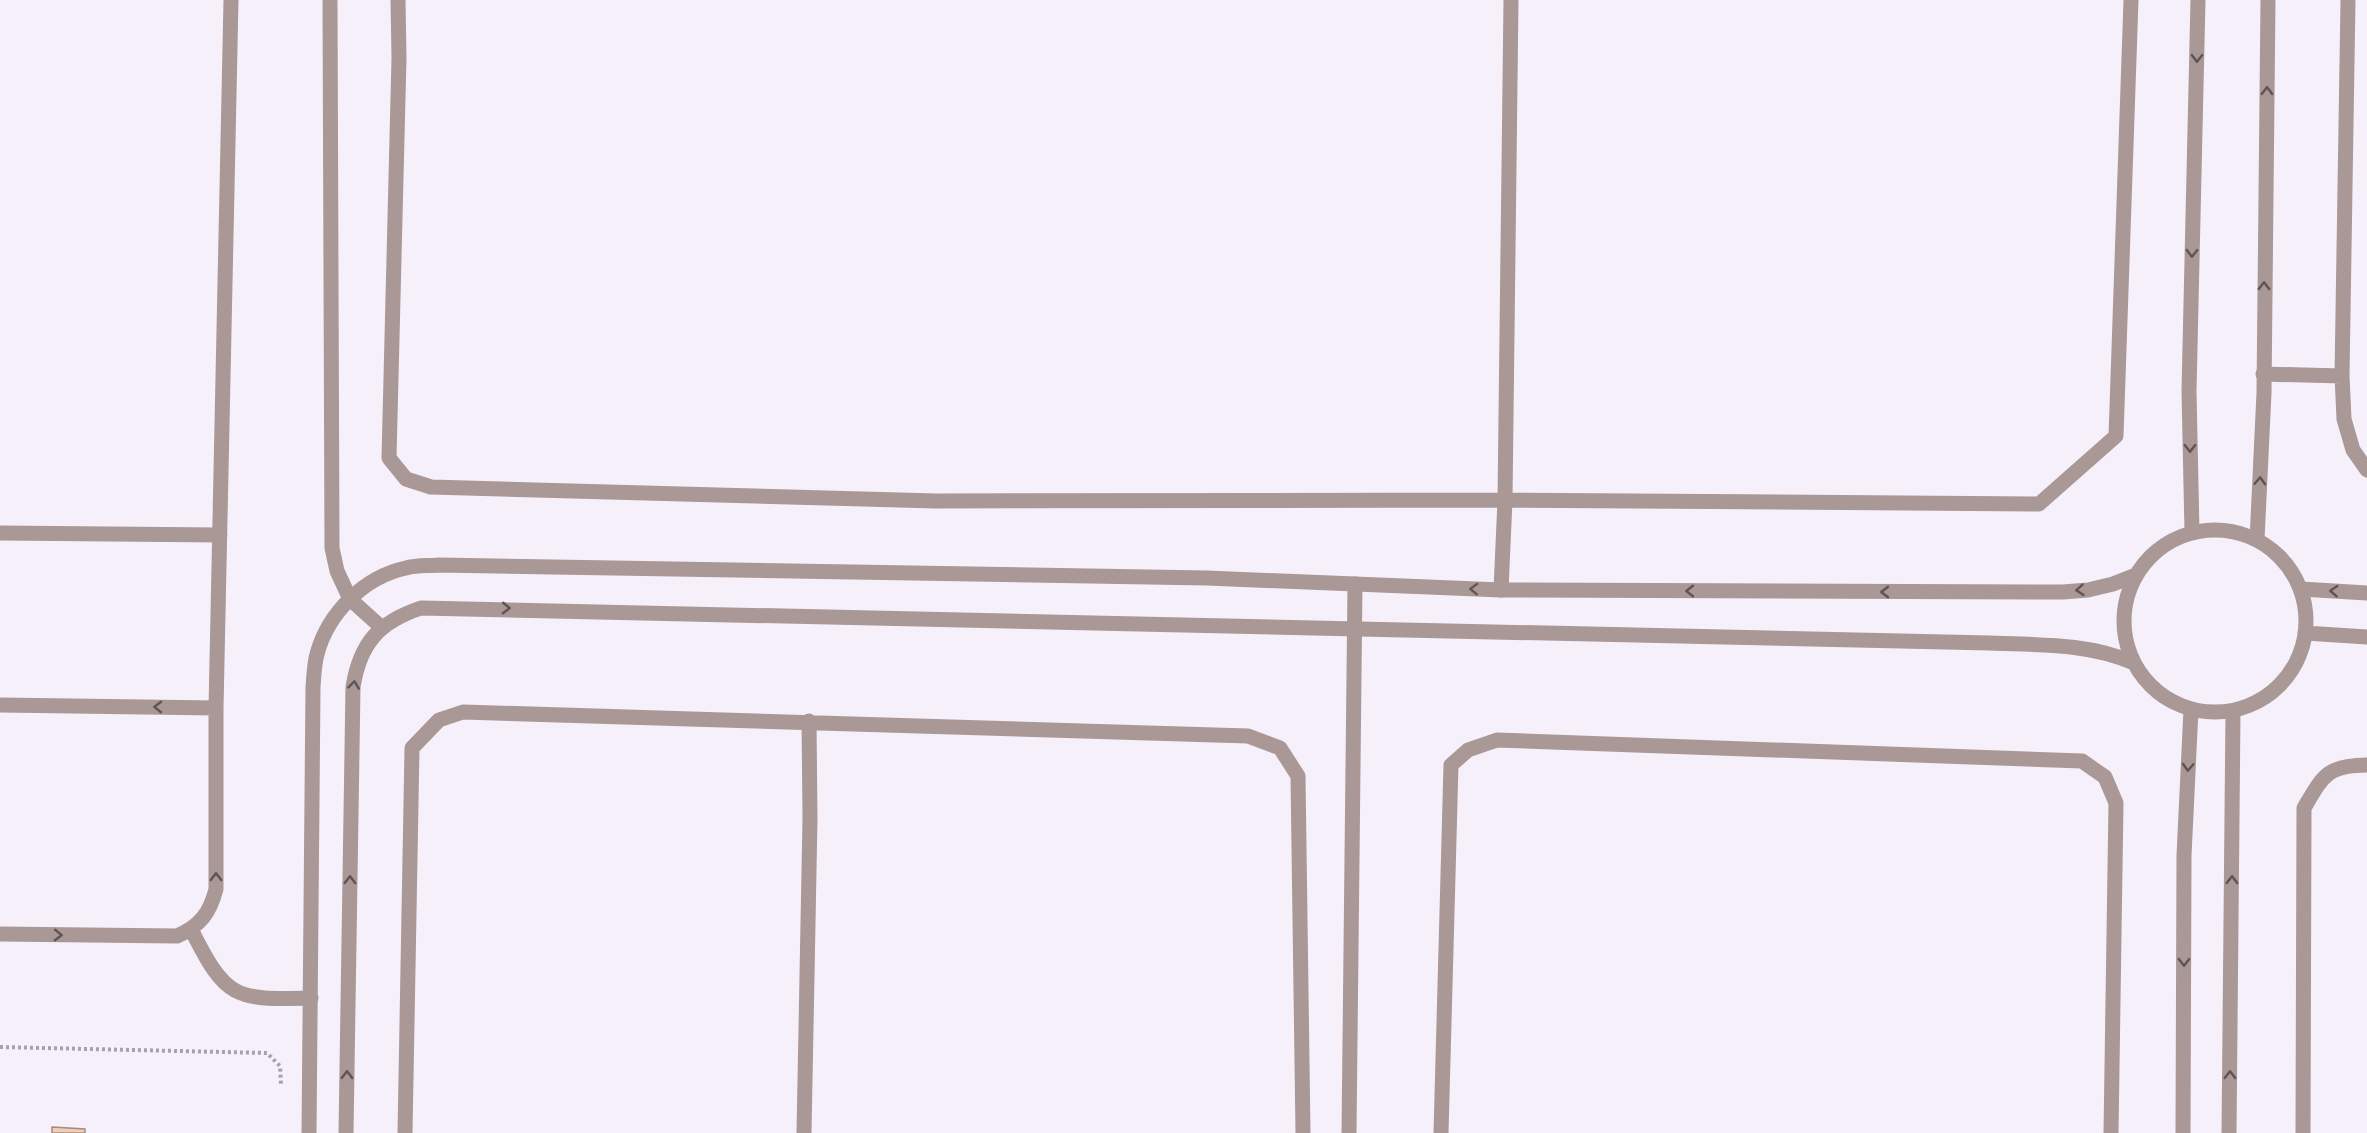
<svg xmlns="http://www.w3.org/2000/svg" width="2367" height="1133" viewBox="0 0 2367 1133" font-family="'Roboto Condensed',sans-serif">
  <rect width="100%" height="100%" fill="#f6f0fb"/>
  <path fill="#f1cdbc" stroke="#a88a7c" stroke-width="1.5" d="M 52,1127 L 85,1129 L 85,1133 L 52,1133 Z"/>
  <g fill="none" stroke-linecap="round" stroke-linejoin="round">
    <path stroke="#a6a1ab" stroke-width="4" stroke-dasharray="3 3" stroke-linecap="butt" d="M 0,1047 L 267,1053 L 280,1066 L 281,1084"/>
    <path stroke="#a99895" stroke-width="15" d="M 330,0 L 332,548 L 337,571 L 350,599 L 381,627
      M 398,0 L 399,58 L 389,458 L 406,479 L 431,487 L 936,501 L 1505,500 L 2039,504 L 2116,436 L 2131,0
      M 2348,0 L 2342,376 L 2344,419 L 2353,450 L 2367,470
      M 2263,374 L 2342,376
      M 0,533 L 220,535
      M 1501,590 L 1505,500 L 1511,0
      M 0,705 L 216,708
      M 191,929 C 226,999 234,1000 311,998
      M 0,934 L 177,936 C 200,926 210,913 216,889 L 216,708 L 231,0
      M 405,1133 L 412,748 L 439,720 L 463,712 L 1248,736 L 1280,748 L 1298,776 L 1303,1133
      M 804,1133 L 810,818 L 809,721
      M 1349,1133 L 1355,584
      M 1441,1133 L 1451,765 L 1468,750 L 1497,740 L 2082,761 L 2105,777 L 2116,803 L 2111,1133
      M 2303,1133 L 2304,808 C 2323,776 2327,765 2367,765"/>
    <path stroke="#a99895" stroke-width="15" d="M2124 621a91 91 0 1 1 182 0a91 91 0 1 1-182 0Z
      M 2192,532 L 2189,391 L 2198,0
      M 2257,540 L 2264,393 L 2268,0
      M 2301,589 L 2367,593
      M 2305,633 L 2367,637
      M 309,1133 L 313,687 C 314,676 314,665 317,654 C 328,613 364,577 406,568 C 416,565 428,566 439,565 L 1207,578 L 1501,590 L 2063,592 L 2088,590 L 2113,584 L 2136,575
      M 346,1133 L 353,687 C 360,643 379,622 421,608 L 1990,643 C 2039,645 2089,643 2134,663
      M 2183,1133 L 2184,856 L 2191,709
      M 2229,1133 L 2233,711"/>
  </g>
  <defs><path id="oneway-chevron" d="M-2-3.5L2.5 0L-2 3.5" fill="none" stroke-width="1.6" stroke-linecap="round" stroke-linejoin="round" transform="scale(1.5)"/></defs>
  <g stroke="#5e5458">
    <use href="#oneway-chevron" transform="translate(2197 58) rotate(91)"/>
    <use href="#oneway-chevron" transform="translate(2267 91) rotate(-89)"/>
    <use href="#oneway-chevron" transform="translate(2192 253) rotate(91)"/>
    <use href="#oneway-chevron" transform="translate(2264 286) rotate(-89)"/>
    <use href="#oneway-chevron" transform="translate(2190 448) rotate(89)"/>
    <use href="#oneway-chevron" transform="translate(2260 481) rotate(-87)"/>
    <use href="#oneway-chevron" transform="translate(1474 589) rotate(-178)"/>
    <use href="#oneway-chevron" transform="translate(2080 590) rotate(175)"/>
    <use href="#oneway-chevron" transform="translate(1690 591) rotate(-180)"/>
    <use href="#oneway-chevron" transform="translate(2334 591) rotate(-176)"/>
    <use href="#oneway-chevron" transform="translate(1885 592) rotate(-180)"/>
    <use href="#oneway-chevron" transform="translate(506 608) rotate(1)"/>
    <use href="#oneway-chevron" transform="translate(354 685) rotate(-84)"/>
    <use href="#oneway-chevron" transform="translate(158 707) rotate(-179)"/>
    <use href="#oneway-chevron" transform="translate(2188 767) rotate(93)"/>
    <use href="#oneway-chevron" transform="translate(216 877) rotate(-90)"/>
    <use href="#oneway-chevron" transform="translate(350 880) rotate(-89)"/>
    <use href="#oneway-chevron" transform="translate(2232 880) rotate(-89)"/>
    <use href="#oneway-chevron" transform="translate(58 935) rotate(1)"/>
    <use href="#oneway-chevron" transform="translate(2184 962) rotate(90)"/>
    <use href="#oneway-chevron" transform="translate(347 1075) rotate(-89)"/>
    <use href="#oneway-chevron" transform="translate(2230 1075) rotate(-89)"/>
  </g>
</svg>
